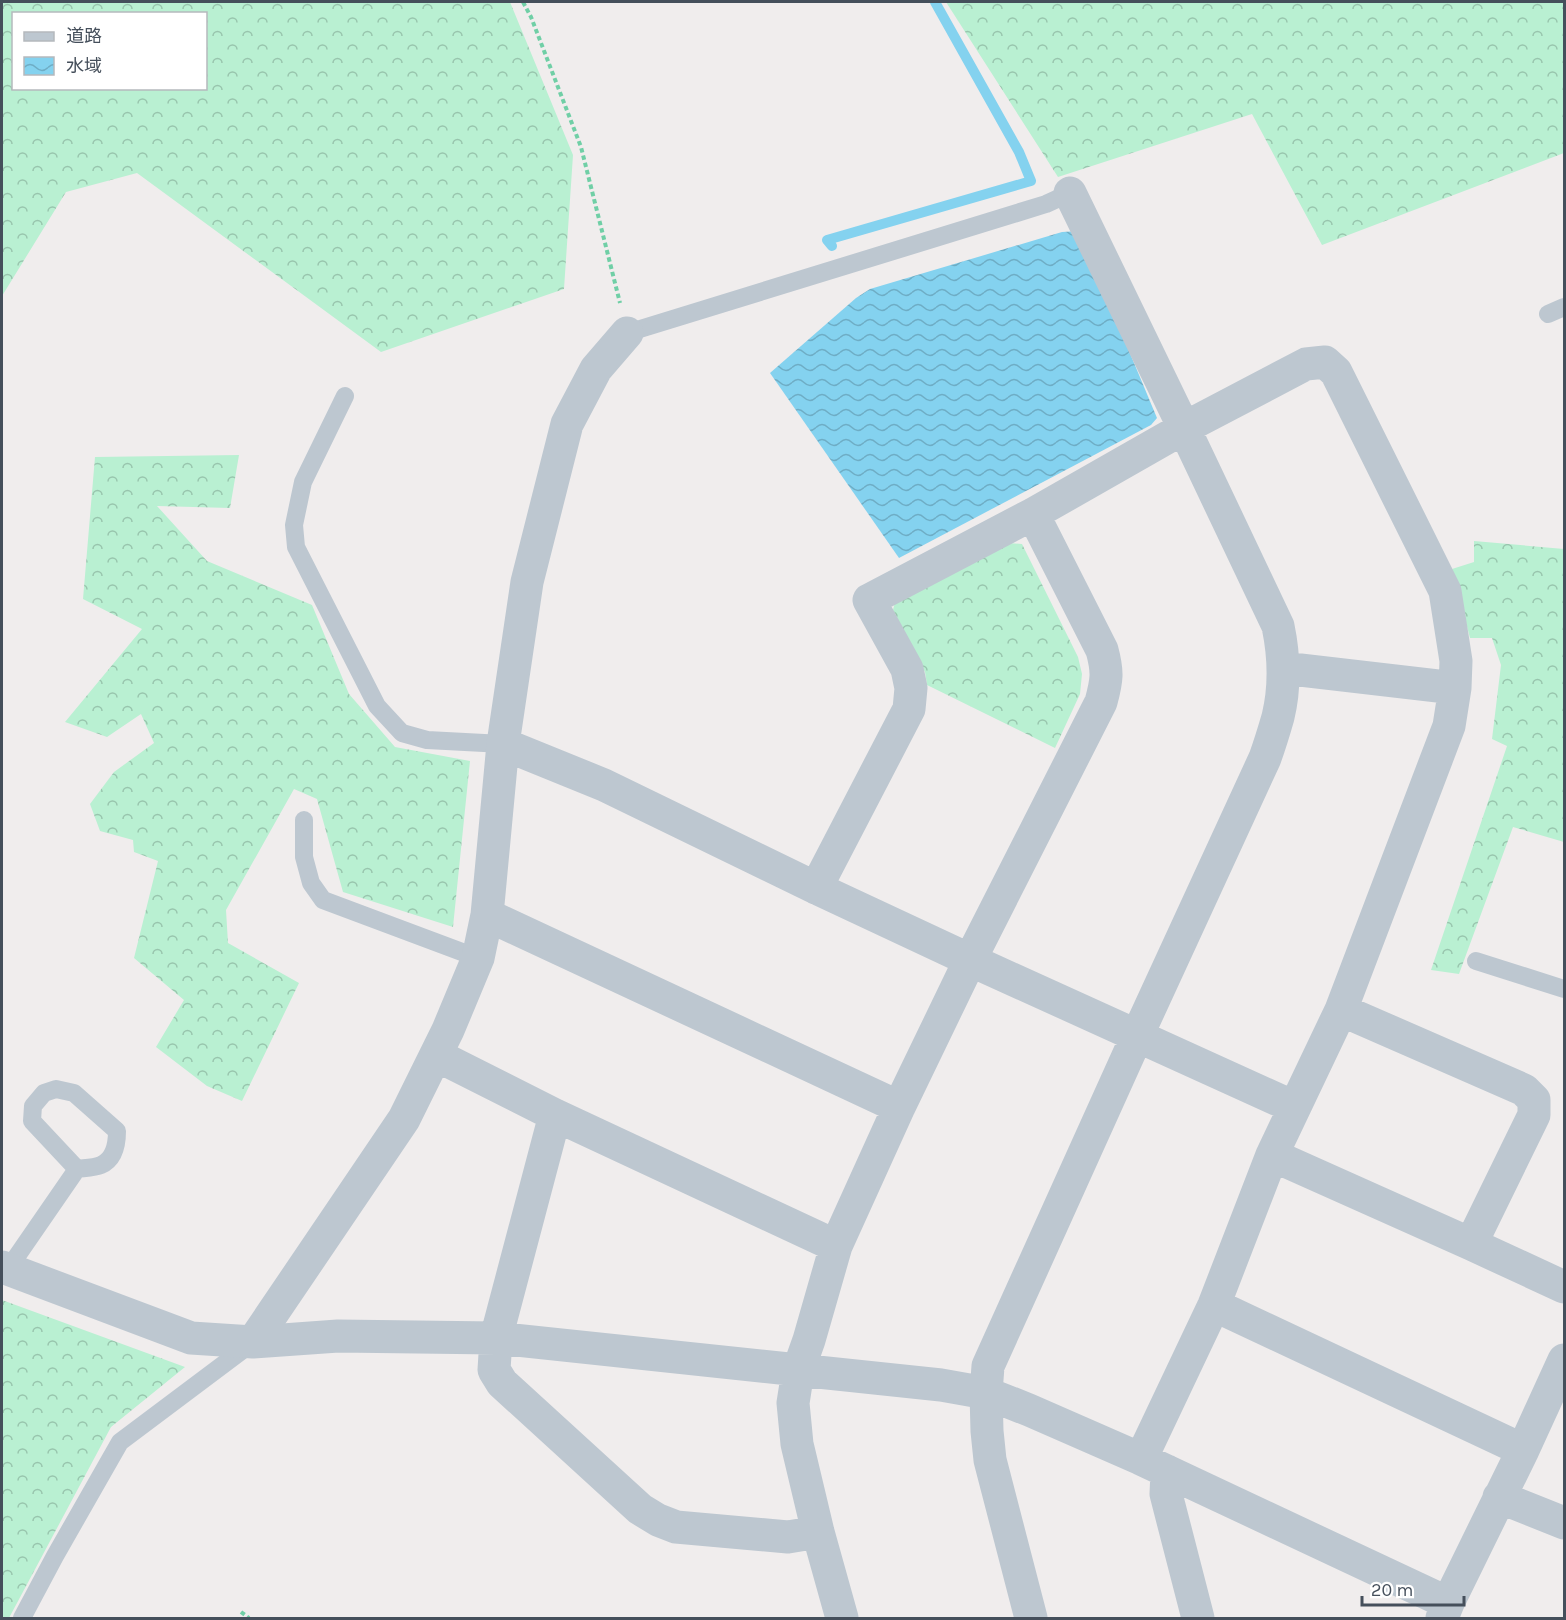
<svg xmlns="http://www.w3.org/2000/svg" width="1566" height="1620" viewBox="0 0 1566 1620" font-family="Karla,'Noto Sans JP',sans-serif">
  <defs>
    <pattern id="forest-crowns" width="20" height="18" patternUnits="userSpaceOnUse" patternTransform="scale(1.5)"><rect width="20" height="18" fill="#b9f0d2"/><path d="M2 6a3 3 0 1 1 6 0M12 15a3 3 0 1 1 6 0" fill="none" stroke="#98c5ad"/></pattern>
    <pattern id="water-waves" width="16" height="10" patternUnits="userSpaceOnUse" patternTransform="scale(1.5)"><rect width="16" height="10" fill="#84d2ef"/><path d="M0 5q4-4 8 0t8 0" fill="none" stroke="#6eadc5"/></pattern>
  </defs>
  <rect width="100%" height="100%" fill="#f0eded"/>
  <path fill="url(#forest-crowns)" fill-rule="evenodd" d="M 2,2 L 510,2 L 573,155 L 564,289 L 381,352 L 137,173 L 66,192 L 2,296 ZM 14,14 L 206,14 L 206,88 L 14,88 Z
    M 946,2 L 1564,2 L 1564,153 L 1322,245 L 1252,114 L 1058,177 Z
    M 239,455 L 230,508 L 157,506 L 207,561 L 312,605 L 349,694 L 395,747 L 470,761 L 453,927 L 343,892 L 317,799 L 294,789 L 226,910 L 228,943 L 299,983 L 242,1101 L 207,1086 L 156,1047 L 184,1000 L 134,958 L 158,861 L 134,852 L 133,840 L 100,831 L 90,804 L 114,772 L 154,743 L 141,714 L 107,737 L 65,722 L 142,629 L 83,599 L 95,457 Z
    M 1474,541 L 1564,549 L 1564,842 L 1513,827 L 1459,974 L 1431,970 L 1507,746 L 1492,739 L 1501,665 L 1492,638 L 1470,638 L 1452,569 L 1474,562 Z
    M 1008,543 L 1022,544 L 1078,657 L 1082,674 L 1080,694 L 1055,748 L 927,685 L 925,672 L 893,610 L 896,598 Z
    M 2,1300 L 185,1367 L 111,1427 L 9,1618 L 2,1618 Z"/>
  <path fill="url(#water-waves)" d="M 1079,231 L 1157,418 L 1151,425 L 899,558 L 770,373 L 856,298 L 870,289 L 1062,232 Z"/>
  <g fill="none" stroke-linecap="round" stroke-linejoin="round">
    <path stroke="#84d2ef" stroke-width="10" d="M 832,246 L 827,240 L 1031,181 L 1019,152 L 935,2"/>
    <path stroke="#70cfa6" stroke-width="4" stroke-dasharray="4.5 3" stroke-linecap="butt" d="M 523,2 L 531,17 L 581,147 L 620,303
      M 241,1612 L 249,1618"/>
    <path stroke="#bdc7d0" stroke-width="18" d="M 1548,314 L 1564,307
      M 627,333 L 1046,204 L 1070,193
      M 345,396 L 303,482 L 294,525 L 296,547 L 377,706 L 402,733 L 427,740 L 503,744
      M 304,820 L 304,857 L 311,883 L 323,900 L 478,958
      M 1476,961 L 1564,989
      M 8,1269 L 77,1169 C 84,1168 94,1168 101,1165 C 115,1159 117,1143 117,1131 L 74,1093 L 56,1089 L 44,1093 L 33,1106 L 32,1121 L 77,1169
      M 22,1618 L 55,1556 L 120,1442 L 252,1343"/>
    <path stroke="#bdc7d0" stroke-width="33" d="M 1283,668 L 1455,688
      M 503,744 L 604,785 L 816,888 L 970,960 L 1294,1107
      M 816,888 L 909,709 L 911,688 L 907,669 L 869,600 L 1033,514 L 1184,428 L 1306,364 L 1325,362 L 1336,372 L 1445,591 L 1456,661 L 1455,688 L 1449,726 L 1341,1010 L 1272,1155 L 1214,1305 L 1141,1459
      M 487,915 L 899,1107
      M 1341,1010 L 1524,1090 L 1534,1100 L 1534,1115 L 1471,1244
      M 436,1055 L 555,1115 L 836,1246
      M 555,1115 L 496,1338 L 494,1370 L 502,1383 L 640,1509 L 658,1520 L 676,1527 L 788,1537 L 818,1532
      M 1272,1155 L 1471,1244 L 1564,1287
      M 2,1267 L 191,1338 L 253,1342 L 338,1336 L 496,1338 L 941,1385 L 986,1393 L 1029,1410 L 1141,1459 L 1448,1603
      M 1214,1305 L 1523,1450
      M 253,1342 L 404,1119 L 448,1030 L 478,958 L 487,915 L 503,744 L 527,582 L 567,424 L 596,369 L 627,333
      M 1167,1471 L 1166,1494 L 1198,1618
      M 1499,1497 L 1564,1523
      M 842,1618 L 818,1532 L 797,1444 L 793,1403 L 798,1371 L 809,1340 L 836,1246 L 899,1107 L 970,960 L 1101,702 C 1107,680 1108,672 1102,650 L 1033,514
      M 1031,1618 L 990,1460 L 987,1431 L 986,1393 L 988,1366 L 1137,1036 L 1265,758 C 1270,744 1274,731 1278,717 C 1285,688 1284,655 1278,626 L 1184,428 L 1070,193
      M 1442,1618 L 1448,1603 L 1523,1450 L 1564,1360"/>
  </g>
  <rect width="1566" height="1620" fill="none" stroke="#454f5b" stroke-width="6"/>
  <rect x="12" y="12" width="195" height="78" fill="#ffffff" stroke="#b5b9bd" stroke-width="1.5"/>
  <rect x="24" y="32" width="30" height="9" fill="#bdc7d0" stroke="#b5b9bd" stroke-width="1.5"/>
  <text x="66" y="42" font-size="18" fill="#454f5b">道路</text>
  <rect x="24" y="57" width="30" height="18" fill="url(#water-waves)" stroke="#b5b9bd" stroke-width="1.5"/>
  <text x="66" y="72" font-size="18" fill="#454f5b">水域</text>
  <path d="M1362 1596v9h102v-9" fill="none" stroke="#454f5b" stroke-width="3"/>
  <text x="1371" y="1596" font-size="18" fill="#454f5b" stroke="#ffffff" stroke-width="4.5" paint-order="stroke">20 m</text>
</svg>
